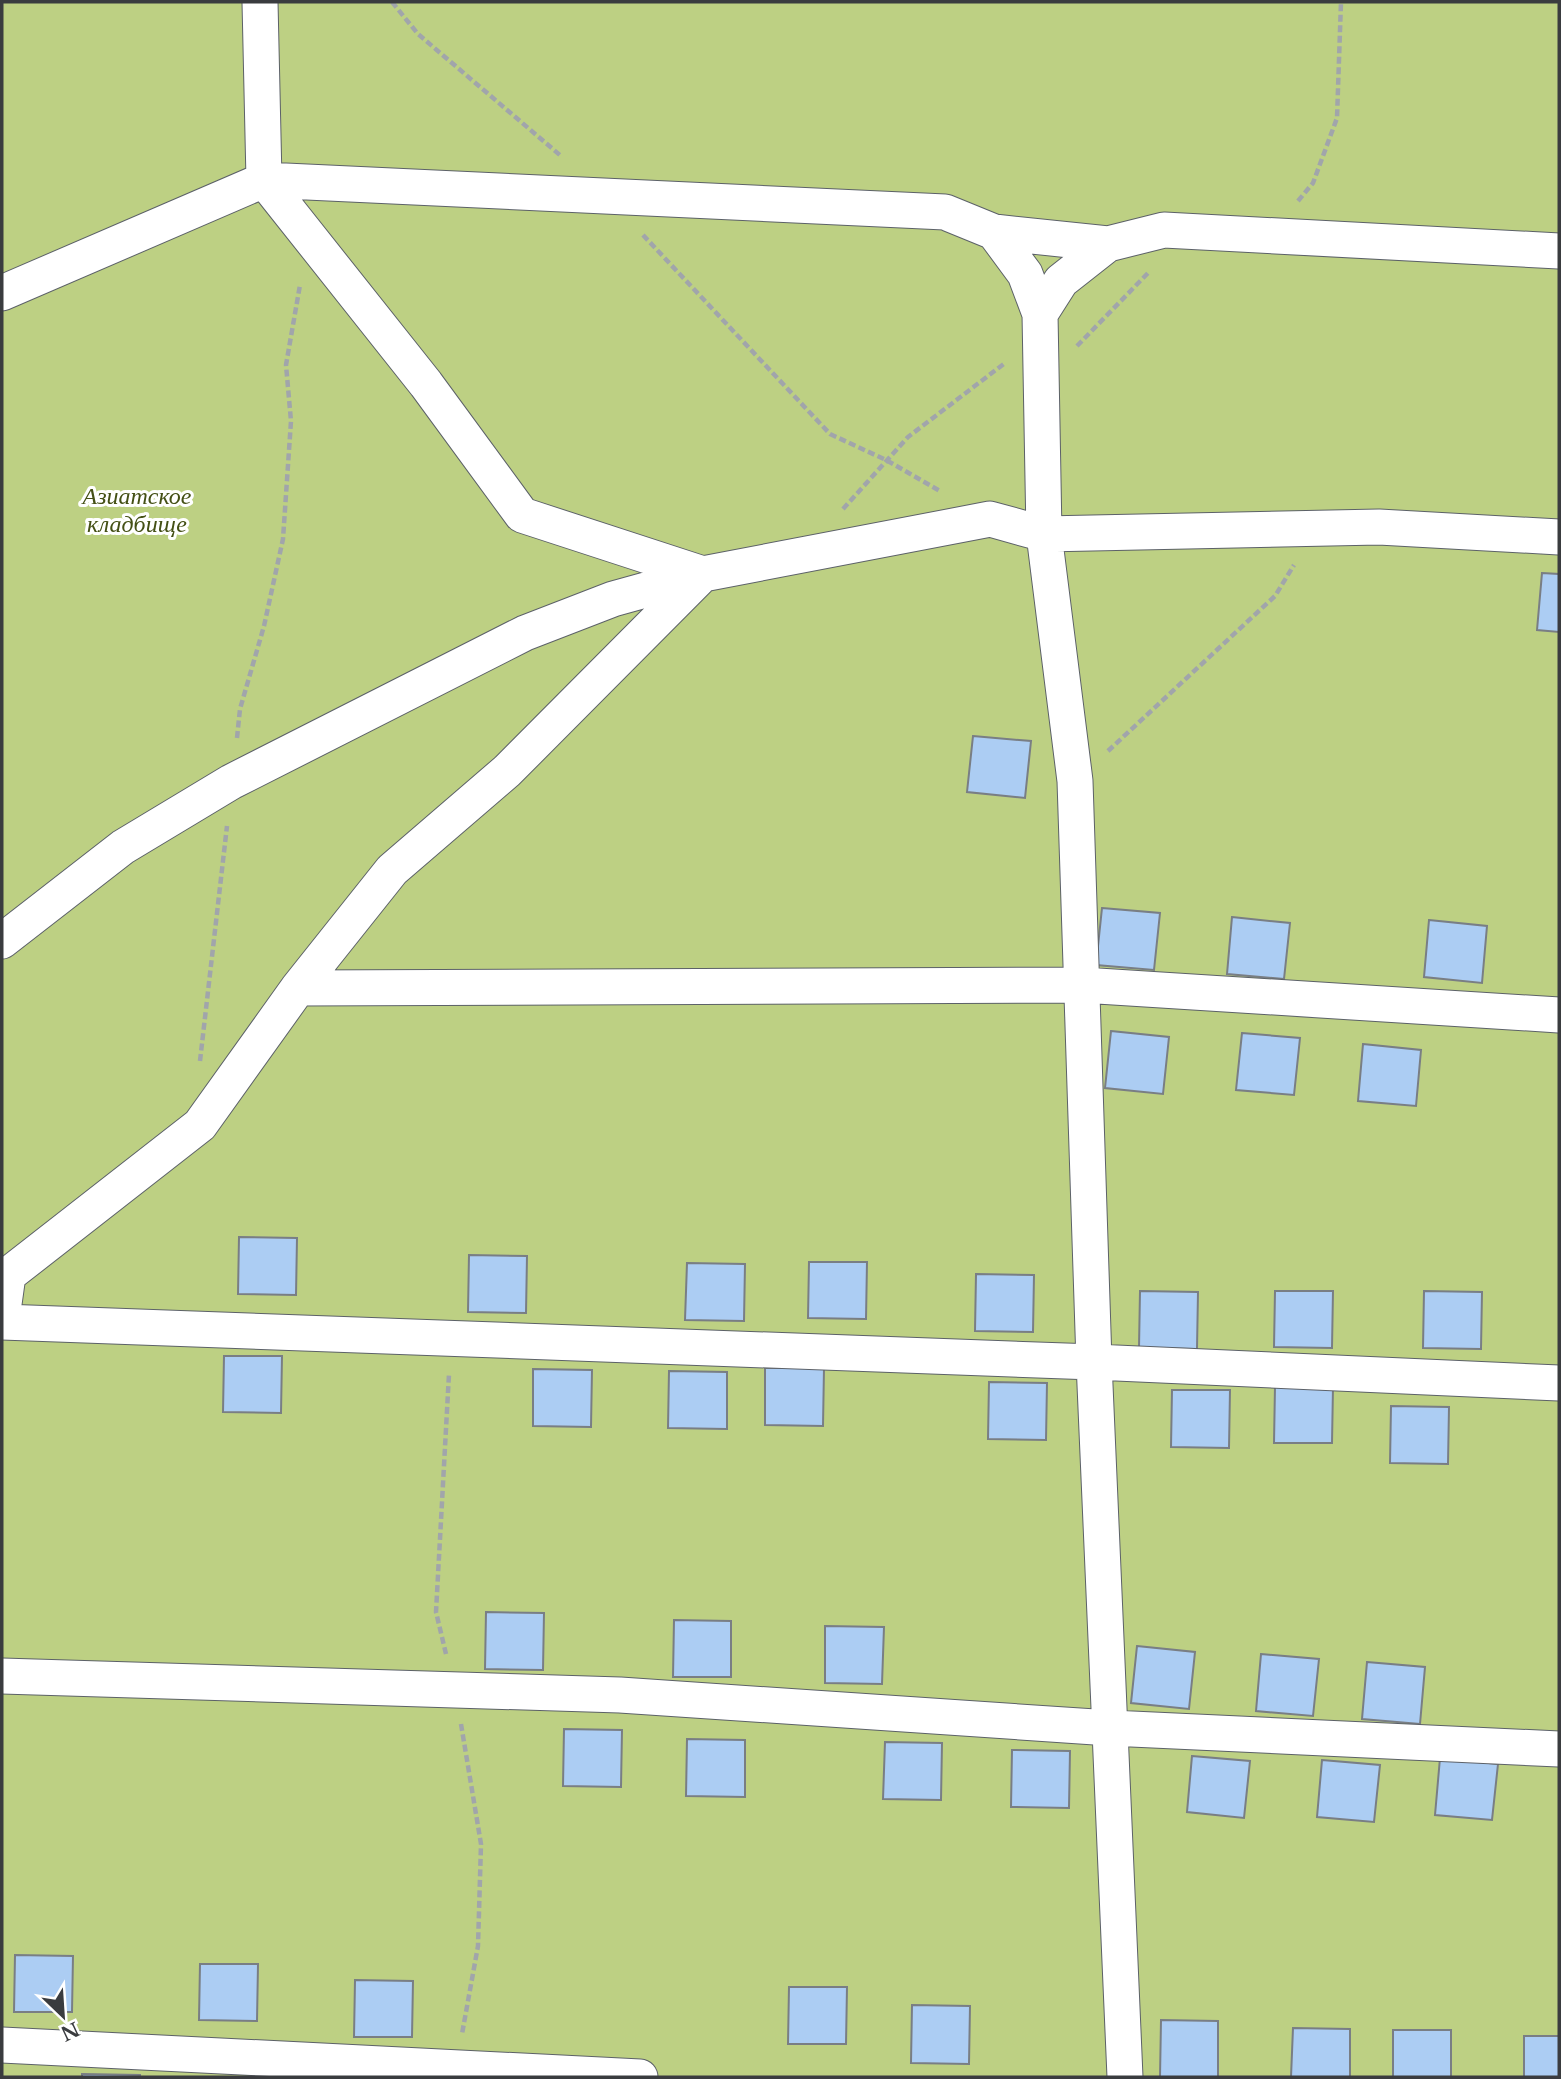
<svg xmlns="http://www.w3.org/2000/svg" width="1561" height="2079" viewBox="0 0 1561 2079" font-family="'Libre Baskerville',serif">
  <rect width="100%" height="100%" fill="#e5ebf3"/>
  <path fill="#bdd083" d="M 2,2 L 1559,2 L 1559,2077 L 2,2077 Z"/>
  <path fill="#accdf3" stroke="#797e84" stroke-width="2" d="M 1542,573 L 1559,574 L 1559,632 L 1537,630 Z
    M 973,736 L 1031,741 L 1025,798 L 967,792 Z
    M 1102,908 L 1160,913 L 1154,970 L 1096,965 Z
    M 1232,917 L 1290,923 L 1284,979 L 1227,974 Z
    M 1429,920 L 1487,926 L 1482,983 L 1424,977 Z
    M 1111,1031 L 1169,1037 L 1163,1094 L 1105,1088 Z
    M 1242,1033 L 1300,1038 L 1294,1095 L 1236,1090 Z
    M 1363,1044 L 1421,1050 L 1416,1106 L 1358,1101 Z
    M 239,1237 L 297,1238 L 296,1295 L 238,1294 Z
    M 469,1255 L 527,1256 L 526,1313 L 468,1312 Z
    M 809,1262 L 867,1262 L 866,1319 L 808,1318 Z
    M 687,1263 L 745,1264 L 744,1321 L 685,1320 Z
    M 976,1274 L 1034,1275 L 1033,1332 L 975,1331 Z
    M 1140,1291 L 1198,1292 L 1197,1349 L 1139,1348 Z
    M 1275,1291 L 1333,1291 L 1332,1348 L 1274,1347 Z
    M 1424,1291 L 1482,1292 L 1481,1349 L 1423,1348 Z
    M 224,1356 L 282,1356 L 281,1413 L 223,1412 Z
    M 765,1368 L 824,1368 L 823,1426 L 765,1425 Z
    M 533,1369 L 592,1370 L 591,1427 L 533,1426 Z
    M 669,1371 L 727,1372 L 727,1429 L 668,1428 Z
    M 989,1382 L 1047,1383 L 1046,1440 L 988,1439 Z
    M 1275,1386 L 1333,1387 L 1332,1443 L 1274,1443 Z
    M 1172,1390 L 1230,1390 L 1229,1448 L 1171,1447 Z
    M 1391,1406 L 1449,1407 L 1448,1464 L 1390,1463 Z
    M 486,1612 L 544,1613 L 543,1670 L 485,1669 Z
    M 674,1620 L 731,1621 L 731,1677 L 673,1677 Z
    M 825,1626 L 884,1627 L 882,1684 L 825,1683 Z
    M 1137,1646 L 1195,1652 L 1189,1709 L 1131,1703 Z
    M 1261,1654 L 1319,1659 L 1313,1716 L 1256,1711 Z
    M 1367,1662 L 1425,1667 L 1420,1724 L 1362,1719 Z
    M 564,1729 L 622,1730 L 621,1787 L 563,1786 Z
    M 687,1739 L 745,1740 L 745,1797 L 686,1796 Z
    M 885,1742 L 942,1743 L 941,1800 L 883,1799 Z
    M 1012,1750 L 1070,1751 L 1069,1808 L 1011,1807 Z
    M 1192,1756 L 1250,1761 L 1244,1818 L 1187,1812 Z
    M 1440,1758 L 1498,1764 L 1492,1820 L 1435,1815 Z
    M 1322,1760 L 1380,1765 L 1374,1822 L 1317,1817 Z
    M 15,1955 L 73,1956 L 72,2012 L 14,2012 Z
    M 200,1964 L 258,1964 L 257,2021 L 199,2020 Z
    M 355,1980 L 413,1981 L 412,2037 L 354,2037 Z
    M 789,1987 L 847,1987 L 846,2044 L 788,2044 Z
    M 912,2005 L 970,2006 L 969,2064 L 911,2063 Z
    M 1161,2020 L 1218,2021 L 1218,2077 L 1160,2077 Z
    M 1293,2028 L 1350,2029 L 1350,2077 L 1291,2077 Z
    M 1393,2030 L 1451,2030 L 1451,2077 L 1393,2077 Z
    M 1524,2036 L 1559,2036 L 1559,2077 L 1524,2077 Z
    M 82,2074 L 140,2075 L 140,2077 L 82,2077 Z"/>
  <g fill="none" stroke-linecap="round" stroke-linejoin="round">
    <defs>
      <path id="minor" d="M 994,232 L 1025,274 L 1040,314
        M 2,293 L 264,180 L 945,212 L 994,232 L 1108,244
        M 2,941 L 123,847 L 231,782 L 525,633 L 613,599 L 703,574 L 990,519 L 1044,534 L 1379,527 L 1559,537
        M 298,988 L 1082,985 L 1559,1015
        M 2,1318 L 8,1275 L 200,1125 L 298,988 L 392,870 L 507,771 L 703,574 L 522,515 L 426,384 L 264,180 L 260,2
        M 2,1322 L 1094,1362 L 1559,1383
        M 2,1676 L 620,1695 L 1110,1728 L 1559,1749
        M 2,2045 L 640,2077
        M 1125,2077 L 1094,1362 L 1075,781 L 1044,534 L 1040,314 L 1061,281 L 1108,244 L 1164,230 L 1559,251"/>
    </defs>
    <use href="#minor" stroke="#5c6168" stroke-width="37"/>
    <path stroke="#a1a5ab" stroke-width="4.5" stroke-dasharray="7 3.5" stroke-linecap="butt" d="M 392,2 L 418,34 L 561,156
      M 1298,201 L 1313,183 L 1337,118 L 1341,2
      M 643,235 L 830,434 L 886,460 L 940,491
      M 1077,346 L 1149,272
      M 843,509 L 908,437 L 1005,363
      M 237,738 L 240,709 L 264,626 L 283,539 L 291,421 L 286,365 L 300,285
      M 1108,751 L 1275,596 L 1294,565
      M 200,1061 L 227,826
      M 446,1654 L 436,1612 L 449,1374
      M 461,1724 L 481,1844 L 478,1946 L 462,2034"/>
    <use href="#minor" stroke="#fff" stroke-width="35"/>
  </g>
  <g text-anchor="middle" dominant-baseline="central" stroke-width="6" stroke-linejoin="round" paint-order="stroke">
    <g font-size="24" font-style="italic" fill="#445015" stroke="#fff">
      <text x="137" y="495">Азиатское<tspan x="137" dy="28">кладбище</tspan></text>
    </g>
  </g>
  <rect width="1561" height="2079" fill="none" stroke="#3a3c3f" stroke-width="7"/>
  <g transform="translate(63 2016) rotate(155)" stroke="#ffffff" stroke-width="5" paint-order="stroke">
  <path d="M0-5L12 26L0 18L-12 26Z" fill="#3a3c3f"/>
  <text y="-10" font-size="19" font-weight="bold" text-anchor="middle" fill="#3a3c3f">N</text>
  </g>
</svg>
